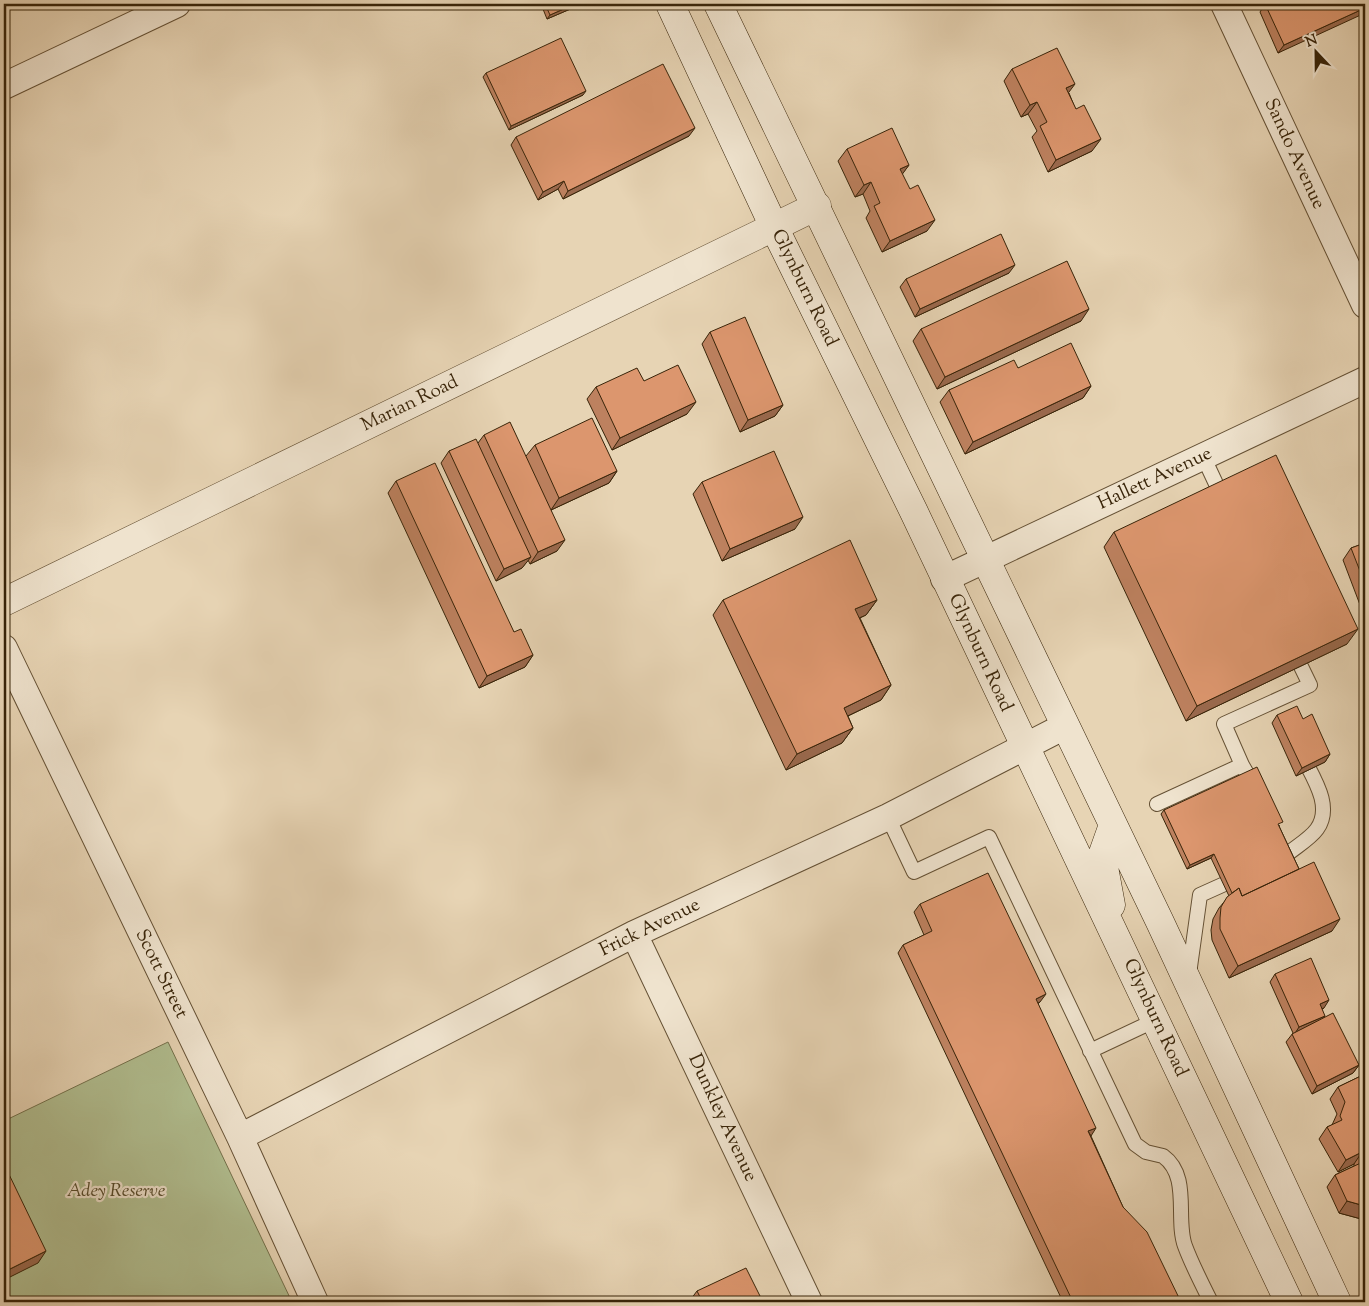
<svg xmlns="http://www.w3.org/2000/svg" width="1369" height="1306" viewBox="0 0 1369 1306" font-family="'Sorts Mill Goudy',serif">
  <rect width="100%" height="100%" fill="#e7d4b4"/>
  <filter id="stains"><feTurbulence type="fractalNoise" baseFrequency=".004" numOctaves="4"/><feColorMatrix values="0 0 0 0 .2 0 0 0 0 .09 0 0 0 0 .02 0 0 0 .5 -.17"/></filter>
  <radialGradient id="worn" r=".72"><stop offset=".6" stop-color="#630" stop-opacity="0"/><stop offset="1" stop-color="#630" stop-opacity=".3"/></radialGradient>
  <path fill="#b1be90" stroke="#74714c" d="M 168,1042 L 292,1302 L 4,1302 L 4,1121 Z"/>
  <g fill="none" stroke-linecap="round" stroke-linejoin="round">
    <defs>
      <path id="service" d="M 1203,456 L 1224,501
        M 1242,765 L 1224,724 L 1310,685 L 1293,650
        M 1157,804 L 1242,765 L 1246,772
        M 888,817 L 914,872 L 989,837 L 1135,1144 L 1146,1152 L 1163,1156 C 1191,1176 1175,1219 1185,1246 C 1192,1265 1202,1284 1211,1302
        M 1285,856 C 1294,848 1310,839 1317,829 C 1334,805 1311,775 1301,753
        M 1189,974 L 1200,895 L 1240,877
        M 1090,1051 L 1156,1020"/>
      <path id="minor" d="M 1224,4 L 1365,305
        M 4,86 L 177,4
        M 944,579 L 1365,380
        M 4,648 L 240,1137 L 315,1302
        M 634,934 L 809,1302
        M 240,1137 L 634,934 L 888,817 L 1065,726"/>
      <path id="tertiary" d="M 4,602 L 817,206"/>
      <path id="secondary" d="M 670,4 L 774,227 L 914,512 L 1289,1302
        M 718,4 L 1160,922 L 1337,1302
        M 1111,905 L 1102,856 L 1113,825"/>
    </defs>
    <use href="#service" stroke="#645034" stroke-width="16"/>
    <use href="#minor" stroke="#645034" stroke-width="28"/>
    <use href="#tertiary" stroke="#645034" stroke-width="29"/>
    <use href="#secondary" stroke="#382409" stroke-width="29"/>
    <use href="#service" stroke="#efe3ce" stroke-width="14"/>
    <use href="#minor" stroke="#efe3ce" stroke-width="26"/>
    <use href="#tertiary" stroke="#efe3ce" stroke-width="28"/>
    <use href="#secondary" stroke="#efe3ce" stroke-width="28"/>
  </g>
  <path fill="#bd815f" stroke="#382409" d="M 541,4 L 582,4 L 547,19 Z
    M 1265,4 L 1365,4 L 1278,53 L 1260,12 Z
    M 1012,69 L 1069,93 L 1092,151 L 1048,172 L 1032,137 L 1037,131 L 1028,114 L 1021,117 L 1004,81 Z
    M 486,73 L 583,95 L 509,130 L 483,77 Z
    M 689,136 L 563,199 L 558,189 L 538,200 L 511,145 L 516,137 Z
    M 847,149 L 909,165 L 902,174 L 927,231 L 882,252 L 866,218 L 870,211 L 863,194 L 855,197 L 838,161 Z
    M 1009,273 L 915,317 L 900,287 L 906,279 Z
    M 1081,321 L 937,389 L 913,341 L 921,329 Z
    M 710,332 L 783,405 L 775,416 L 740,432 L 702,344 Z
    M 1018,368 L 1091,386 L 1083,398 L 965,454 L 940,402 L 949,390 Z
    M 644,381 L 687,414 L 612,450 L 587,399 L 596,387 Z
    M 484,435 L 526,456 L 535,445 L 617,471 L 609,483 L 551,510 L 557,551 L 530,564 L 528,560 L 522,568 L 496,581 L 441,463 L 449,451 L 478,443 Z
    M 396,481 L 514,632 L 533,655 L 525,667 L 479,688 L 388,493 Z
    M 702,482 L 795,529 L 722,561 L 693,494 Z
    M 1114,532 L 1347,644 L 1186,721 L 1104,547 Z
    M 1365,543 L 1365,618 L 1343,560 L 1351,548 Z
    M 723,600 L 877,600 L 866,615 L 860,618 L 891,685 L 881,700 L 848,716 L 853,728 L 842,743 L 786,770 L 713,615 Z
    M 1277,715 L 1330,754 L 1325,762 L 1296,776 L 1272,723 Z
    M 1164,810 L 1280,826 L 1279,826 L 1299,869 L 1332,931 L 1229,978 L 1212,940 L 1211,930 L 1213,919 L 1219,908 L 1229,896 L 1211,858 L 1187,869 L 1161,814 Z
    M 920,904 L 1040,1002 L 1038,1004 L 1091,1136 L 1123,1207 L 1181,1302 L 1063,1302 L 898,953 L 903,945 L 924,935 L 914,912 Z
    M 1275,974 L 1324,1008 L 1322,1009 L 1323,1018 L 1359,1065 L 1353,1073 L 1312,1094 L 1286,1042 L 1293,1033 L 1270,982 Z
    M 1365,1074 L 1365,1220 L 1339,1213 L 1327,1187 L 1335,1175 L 1354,1166 L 1354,1164 L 1338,1172 L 1319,1139 L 1327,1127 L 1332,1125 L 1337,1114 L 1330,1099 L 1338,1087 Z
    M 697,1291 L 763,1302 L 693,1302 L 691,1299 Z"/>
  <path fill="#9a694d" stroke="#382409" d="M 575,4 L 582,4 L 547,19 L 550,15 Z
    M 1365,8 L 1365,13 L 1278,53 L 1284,45 Z
    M 1075,84 L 1066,96 L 1066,88 Z
    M 586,91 L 583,95 L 509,130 L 511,126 Z
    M 1037,102 L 1028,114 L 1021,117 L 1030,105 Z
    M 695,128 L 689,136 L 563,199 L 568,191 Z
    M 1101,139 L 1092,151 L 1048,172 L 1056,160 Z
    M 909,165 L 901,176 L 900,169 Z
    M 564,181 L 558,189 L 538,200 L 543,192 Z
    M 871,182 L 863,194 L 855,197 L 864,185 Z
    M 935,220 L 927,231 L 882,252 L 890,241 Z
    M 1015,265 L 1009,273 L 915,317 L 920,309 Z
    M 1089,309 L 1081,321 L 937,389 L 945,377 Z
    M 1091,386 L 1083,398 L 965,454 L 973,442 Z
    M 696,402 L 687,414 L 612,450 L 620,438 Z
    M 783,405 L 775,416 L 740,432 L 748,420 Z
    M 617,471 L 609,483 L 551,510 L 559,498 Z
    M 803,517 L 795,529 L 722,561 L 730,549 Z
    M 565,540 L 557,551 L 530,564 L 538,552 Z
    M 531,557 L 522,568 L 496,581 L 504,569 Z
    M 877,600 L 866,615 L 845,624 L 855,609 Z
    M 1358,629 L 1347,644 L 1186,721 L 1197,706 Z
    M 533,655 L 525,667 L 479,688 L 487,676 Z
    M 891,685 L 881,700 L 833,723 L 844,708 Z
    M 853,728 L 842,743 L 786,770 L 797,754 Z
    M 1330,754 L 1325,762 L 1296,776 L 1302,768 Z
    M 1214,854 L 1211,858 L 1187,869 L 1190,865 Z
    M 1340,919 L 1332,931 L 1229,978 L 1238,966 Z
    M 1046,994 L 1040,1002 L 1030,1007 L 1036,999 Z
    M 1329,1000 L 1324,1008 L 1314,1012 L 1320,1004 Z
    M 1325,1016 L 1319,1024 L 1294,1035 L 1299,1027 Z
    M 1359,1065 L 1353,1073 L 1312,1094 L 1317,1086 Z
    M 1096,1128 L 1091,1136 L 1088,1131 Z
    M 1362,1152 L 1354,1164 L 1338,1172 L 1346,1160 Z
    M 1347,1201 L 1365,1206 L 1365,1220 L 1339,1213 Z
    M 46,1251 L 38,1263 L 4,1280 L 4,1272 Z"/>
  <path fill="#dc966e" stroke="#382409" d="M 545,4 L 575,4 L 550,15 Z
    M 1265,4 L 1365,4 L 1365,8 L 1284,45 Z
    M 561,38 L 586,91 L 511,126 L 486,73 Z
    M 1057,48 L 1075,84 L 1066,88 L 1076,109 L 1084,105 L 1101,139 L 1056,160 L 1040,126 L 1047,122 L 1037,102 L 1030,105 L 1012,69 Z
    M 663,64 L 695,128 L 568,191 L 564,181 L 543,192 L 516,137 Z
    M 892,128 L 909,165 L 900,169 L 910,189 L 918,185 L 935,220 L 890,241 L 874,206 L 880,203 L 871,182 L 864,185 L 847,149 Z
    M 1001,234 L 1015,265 L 920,309 L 906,279 Z
    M 1067,261 L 1089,309 L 945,377 L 921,329 Z
    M 745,317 L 783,405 L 748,420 L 710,332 Z
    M 1071,343 L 1091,386 L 973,442 L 949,390 L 1014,360 L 1018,368 Z
    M 678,365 L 696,402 L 620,438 L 596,387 L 637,368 L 644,381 Z
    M 592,418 L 617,471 L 559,498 L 535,445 Z
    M 510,422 L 565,540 L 538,552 L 484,435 Z
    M 476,439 L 531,557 L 504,569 L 449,451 Z
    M 774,451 L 803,517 L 730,549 L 702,482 Z
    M 1276,455 L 1358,629 L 1197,706 L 1114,532 Z
    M 435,463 L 514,632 L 521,629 L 533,655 L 487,676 L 396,481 Z
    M 850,540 L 877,600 L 855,609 L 891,685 L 844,708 L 853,728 L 797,754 L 723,600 Z
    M 1365,543 L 1365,584 L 1351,548 Z
    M 1297,706 L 1303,719 L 1312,714 L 1330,754 L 1302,768 L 1277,715 Z
    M 1257,767 L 1283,822 L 1278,824 L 1299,869 L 1242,896 L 1239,888 L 1232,893 L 1214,854 L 1190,865 L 1164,810 Z
    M 1314,862 L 1340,919 L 1238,966 L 1220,929 L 1220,918 L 1221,907 L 1227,897 L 1239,888 L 1242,896 Z
    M 988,873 L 1046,994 L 1036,999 L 1096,1128 L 1088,1131 L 1123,1207 L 1147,1232 L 1181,1302 L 1073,1302 L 903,945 L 932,931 L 920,904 Z
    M 1311,958 L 1329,1000 L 1320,1004 L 1325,1016 L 1299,1027 L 1275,974 Z
    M 1333,1013 L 1359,1065 L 1317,1086 L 1292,1034 Z
    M 1365,1074 L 1365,1161 L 1362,1152 L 1346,1160 L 1327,1127 L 1342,1120 L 1340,1116 L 1345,1102 L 1338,1087 Z
    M 1365,1161 L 1365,1206 L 1347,1201 L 1335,1175 Z
    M 4,1164 L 46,1251 L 4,1272 Z
    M 746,1268 L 763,1302 L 694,1302 L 701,1299 L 697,1291 Z"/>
  <g text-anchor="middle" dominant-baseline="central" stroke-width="4.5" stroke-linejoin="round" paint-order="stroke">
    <g font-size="19" fill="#382409" stroke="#efe3ce">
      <text transform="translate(1294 154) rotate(65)">Sando Avenue</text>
      <text transform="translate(804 288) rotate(64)">Glynburn Road</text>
      <text transform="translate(410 404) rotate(-26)">Marian Road</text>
      <text transform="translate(1155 479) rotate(-25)">Hallett Avenue</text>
      <text transform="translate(980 653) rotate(65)">Glynburn Road</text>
      <text transform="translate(650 928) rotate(-26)">Frick Avenue</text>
      <text transform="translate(161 974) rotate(64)">Scott Street</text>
      <text transform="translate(1155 1018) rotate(65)">Glynburn Road</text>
      <text transform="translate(722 1118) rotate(65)">Dunkley Avenue</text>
    </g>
    <g font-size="19" font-style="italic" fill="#564a2b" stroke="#efe3ce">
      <text x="116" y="1191">Adey Reserve</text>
    </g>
  </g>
  <rect width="1369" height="1306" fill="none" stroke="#e7d4b4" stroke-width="20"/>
  <rect x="5" y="5" width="1359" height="1296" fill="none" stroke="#382409" stroke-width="2.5"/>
  <rect x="10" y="10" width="1349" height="1286" fill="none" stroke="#382409"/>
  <g transform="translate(1316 52) rotate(338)" stroke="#efe3ce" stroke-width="4" paint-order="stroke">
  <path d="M0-4L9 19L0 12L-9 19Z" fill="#382409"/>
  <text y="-8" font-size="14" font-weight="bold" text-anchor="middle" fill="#382409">N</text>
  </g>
  <rect width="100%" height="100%" filter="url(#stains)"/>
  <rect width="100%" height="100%" fill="url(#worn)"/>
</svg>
